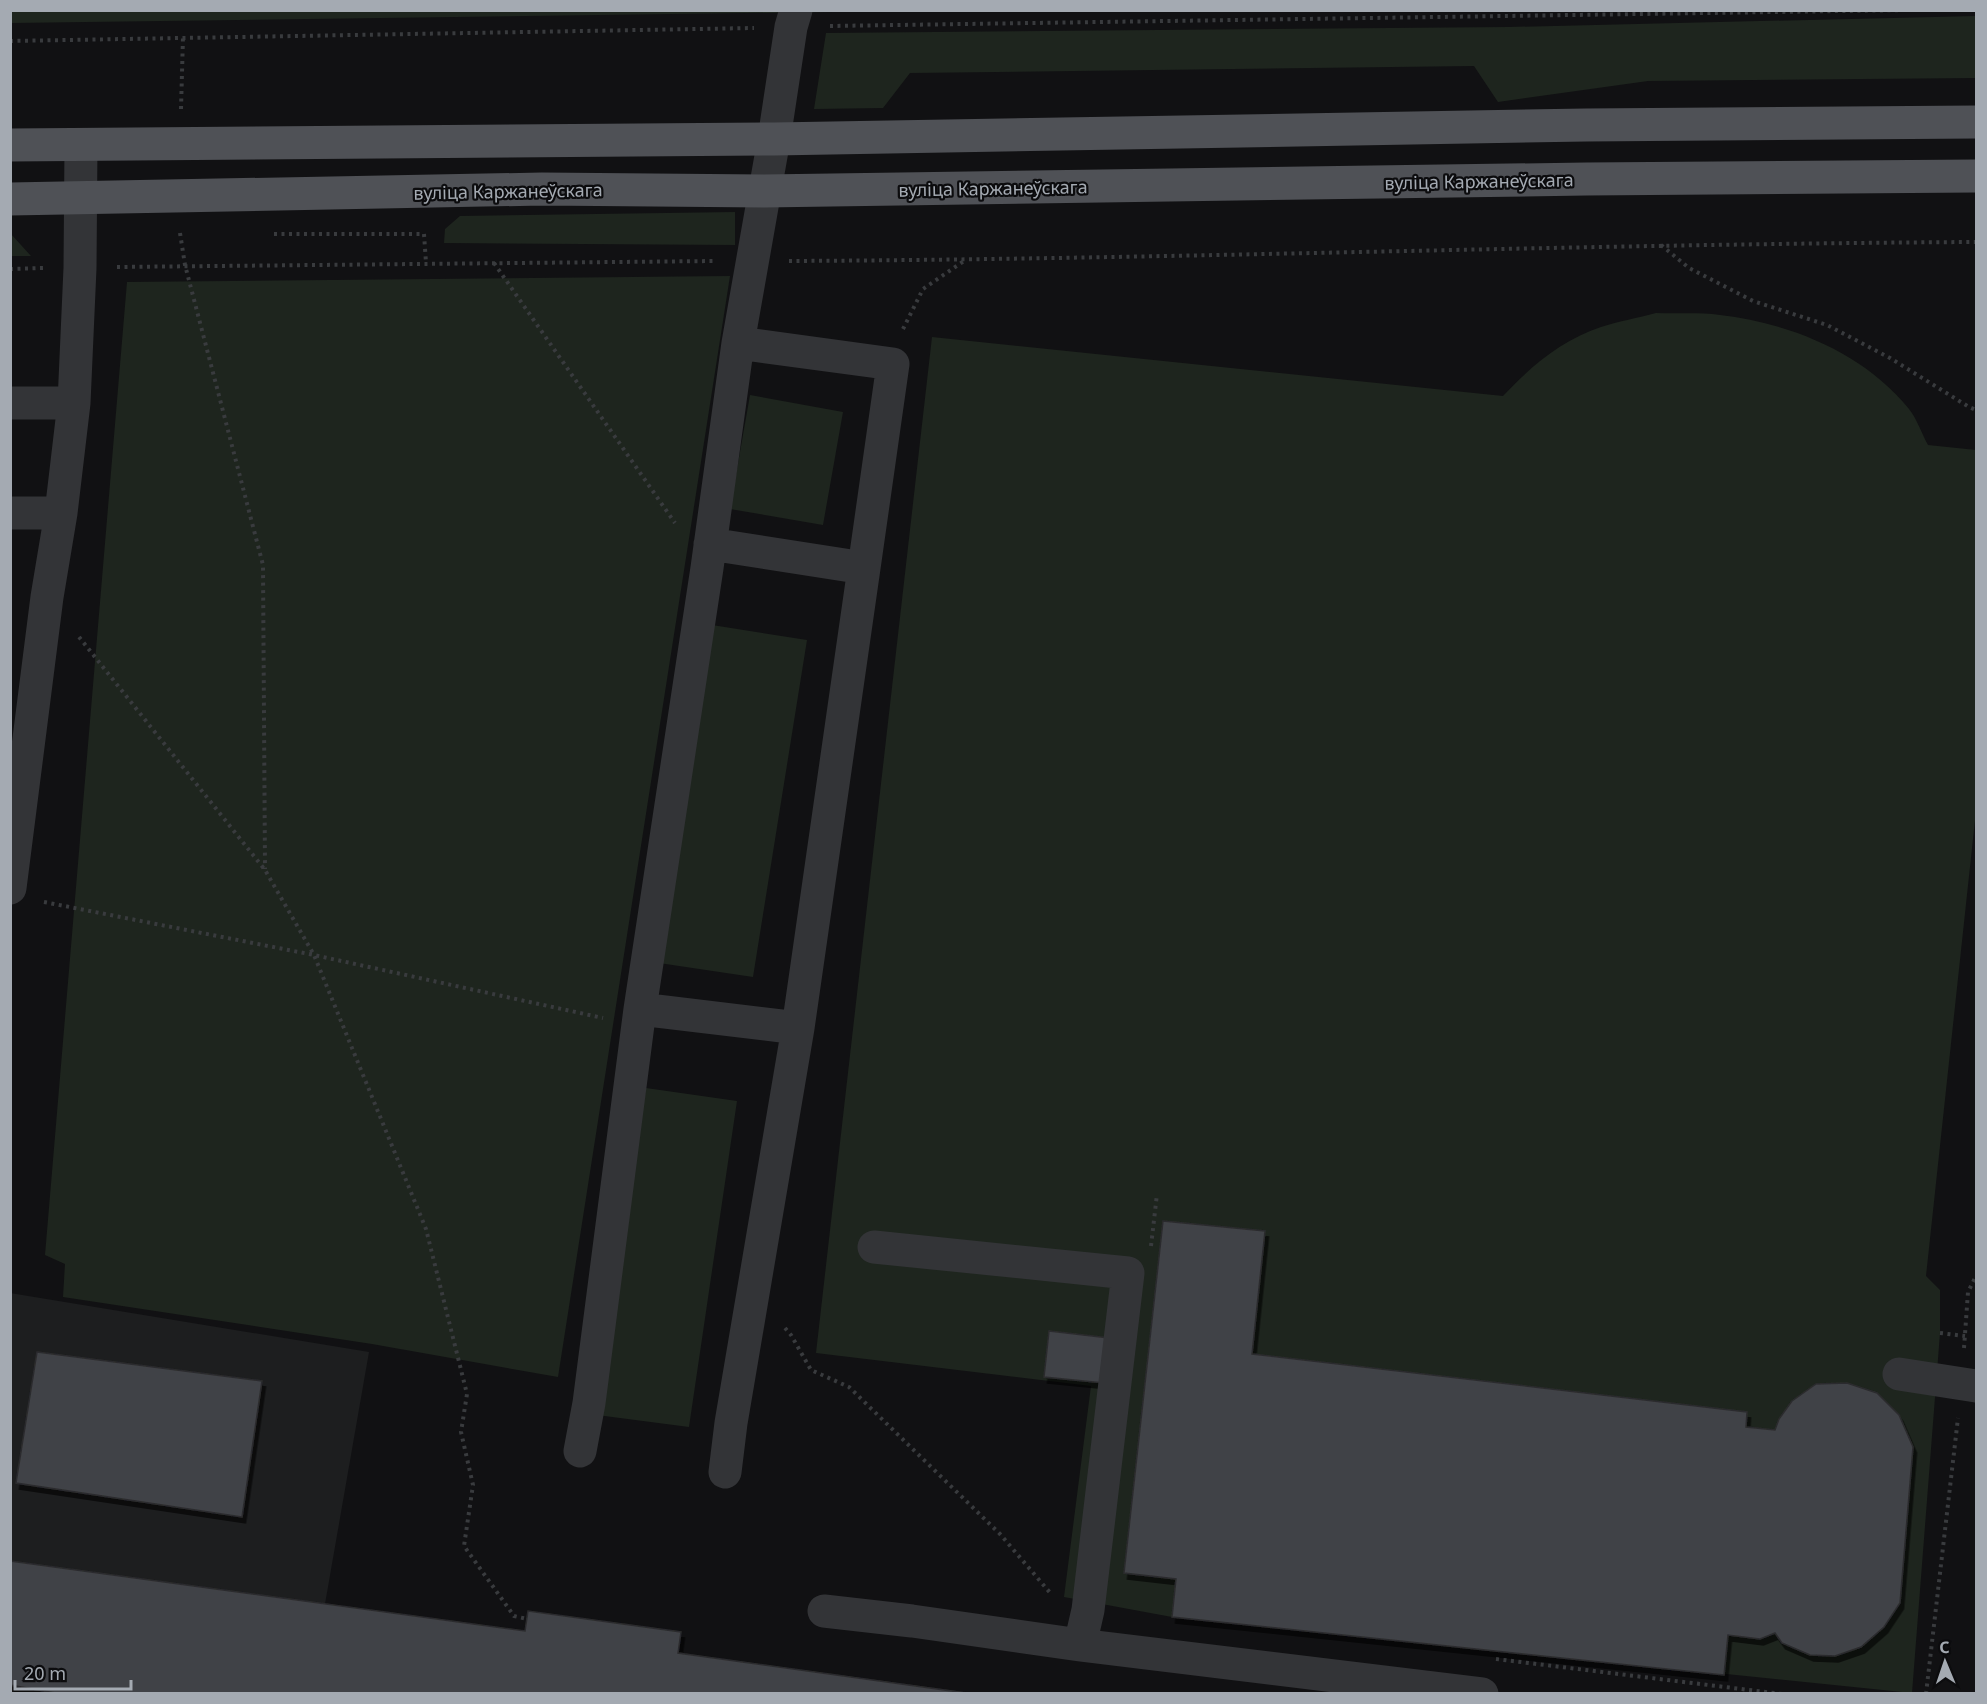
<svg xmlns="http://www.w3.org/2000/svg" width="1987" height="1704" viewBox="0 0 1987 1704" font-family="'Noto Sans',sans-serif">
  <defs>
    <filter id="shadow"><feDropShadow dx="3.5" dy="6" stdDeviation="0" flood-color="#0009"/></filter>
  </defs>
  <rect width="100%" height="100%" fill="#111113"/>
  <path fill="#1d1e1f" d="M 10,1293 L 369,1352 L 325,1604 L 525,1631 L 528,1611 L 681,1632 L 678,1653 L 973,1693 L 11,1693 Z"/>
  <path fill="#1e251e" d="M 11,10 L 903,11 L 11,23 Z
    M 1976,16 L 1976,78 L 1648,81 L 1498,102 L 1474,66 L 910,73 L 883,108 L 814,109 L 826,33 L 1509,27 Z
    M 735,212 L 735,245 L 444,243 L 445,229 L 460,216 Z
    M 11,234 L 31,256 L 11,256 Z
    M 730,276 L 558,1377 L 372,1344 L 63,1297 L 65,1264 L 45,1255 L 127,282 Z
    M 1656,313 C 1677,314 1699,312 1720,315 C 1790,323 1864,353 1909,409 C 1917,419 1922,434 1928,445 L 1976,450 L 1976,811 L 1926,1276 L 1940,1290 L 1940,1333 L 1912,1693 L 1172,1617 L 1064,1597 L 1091,1386 L 816,1353 L 932,337 L 1503,396 C 1531,366 1562,340 1601,327 C 1619,321 1638,318 1656,313 Z
    M 750,395 L 843,412 L 823,525 L 730,509 Z
    M 712,625 L 807,640 L 753,977 L 659,963 Z
    M 646,1088 L 737,1101 L 689,1427 L 597,1415 Z"/>
  <path fill="#404246" stroke="#2c2c2e" stroke-width="1.5" filter="url(#shadow)" d="M 1163,1221 L 1265,1231 L 1252,1354 L 1747,1412 L 1746,1427 L 1775,1430 L 1779,1419 L 1792,1401 L 1816,1384 L 1847,1383 L 1877,1393 L 1899,1415 L 1913,1447 L 1900,1603 L 1884,1627 L 1861,1647 L 1835,1656 L 1810,1655 L 1782,1643 L 1775,1633 L 1760,1639 L 1728,1635 L 1724,1675 L 1172,1617 L 1176,1579 L 1124,1573 Z
    M 1049,1331 L 1109,1338 L 1104,1383 L 1044,1377 Z
    M 37,1352 L 262,1381 L 242,1517 L 16,1483 Z
    M 10,1561 L 525,1631 L 528,1611 L 681,1632 L 678,1653 L 973,1694 L 61,1694 L 10,1685 Z"/>
  <g fill="none" stroke-linecap="round" stroke-linejoin="round">
    <path stroke="#393b3e" stroke-width="4" stroke-dasharray="3 4.5" stroke-linecap="butt" d="M 830,26 L 1909,10
      M 10,41 L 754,28
      M 181,109 L 183,37
      M 180,233 L 185,265 L 263,565 L 265,869
      M 274,234 L 424,234 L 426,263
      M 1661,245 L 1689,268 L 1753,301 L 1827,325 L 1890,358 L 1969,407 L 1976,410
      M 789,261 C 1185,259 1581,244 1976,242
      M 494,263 L 675,523
      M 117,267 L 716,261
      M 10,269 L 44,268
      M 903,329 L 923,289 L 964,261
      M 79,637 L 265,870 L 314,955 L 426,1229 L 467,1394 L 461,1432 L 473,1485 L 464,1546 L 514,1616 L 527,1619
      M 44,902 L 314,955 L 603,1018
      M 1151,1246 L 1157,1194
      M 785,1328 L 791,1335 L 811,1370 L 849,1387 L 1000,1534 L 1052,1595
      M 1940,1333 L 1965,1336
      M 1964,1348 L 1968,1292 L 1976,1276
      M 1496,1659 L 1782,1694
      M 1926,1694 L 1958,1418"/>
    <path stroke="#333437" stroke-width="33" d="M 738,343 L 893,364 L 864,568
      M 10,403 L 74,403
      M 10,513 L 61,513
      M 710,544 L 864,568 L 798,1028 L 731,1423 L 725,1472
      M 10,888 L 47,597 L 61,513 L 74,403 L 80,268 L 81,145
      M 640,1009 L 798,1028
      M 874,1247 L 1128,1273 L 1088,1610 L 1080,1645
      M 1899,1374 L 1976,1386
      M 580,1451 L 589,1403 L 640,1009 L 707,568 L 738,343 L 774,139 L 791,27 L 796,10
      M 824,1611 L 912,1621 L 1080,1645 L 1482,1694"/>
    <path stroke="#4f5156" stroke-width="33" d="M 10,145 L 774,139 L 1586,125 L 1976,122
      M 10,199 L 542,189 L 764,191 L 1586,179 L 1976,176"/>
  </g>
  <g text-anchor="middle" dominant-baseline="central" stroke-width="4.5" stroke-linejoin="round" paint-order="stroke">
    <g font-size="18" fill="#a4aab2" stroke="#0c0c0e">
      <text transform="translate(1479 181) rotate(-1)">вуліца Каржанеўскага</text>
      <text transform="translate(993 188) rotate(-1)">вуліца Каржанеўскага</text>
      <text transform="translate(508 191) rotate(-1)">вуліца Каржанеўскага</text>
    </g>
  </g>
  <rect width="1987" height="1704" fill="none" stroke="#a4aab2" stroke-width="24"/>
  <g transform="translate(1945 1662) rotate(358)" stroke="#0c0c0e" stroke-width="4.5" paint-order="stroke">
  <path d="M0-4.5L10 22L0 15L-10 22Z" fill="#a4aab2"/>
  <text y="-9" font-size="16" font-weight="bold" text-anchor="middle" fill="#a4aab2">С</text>
  </g>
  <path d="M15 1680v9h116v-9" fill="none" stroke="#a4aab2" stroke-width="3"/>
  <text x="24" y="1680" font-size="18" fill="#a4aab2" stroke="#0c0c0e" stroke-width="4.5" paint-order="stroke">20 m</text>
</svg>
